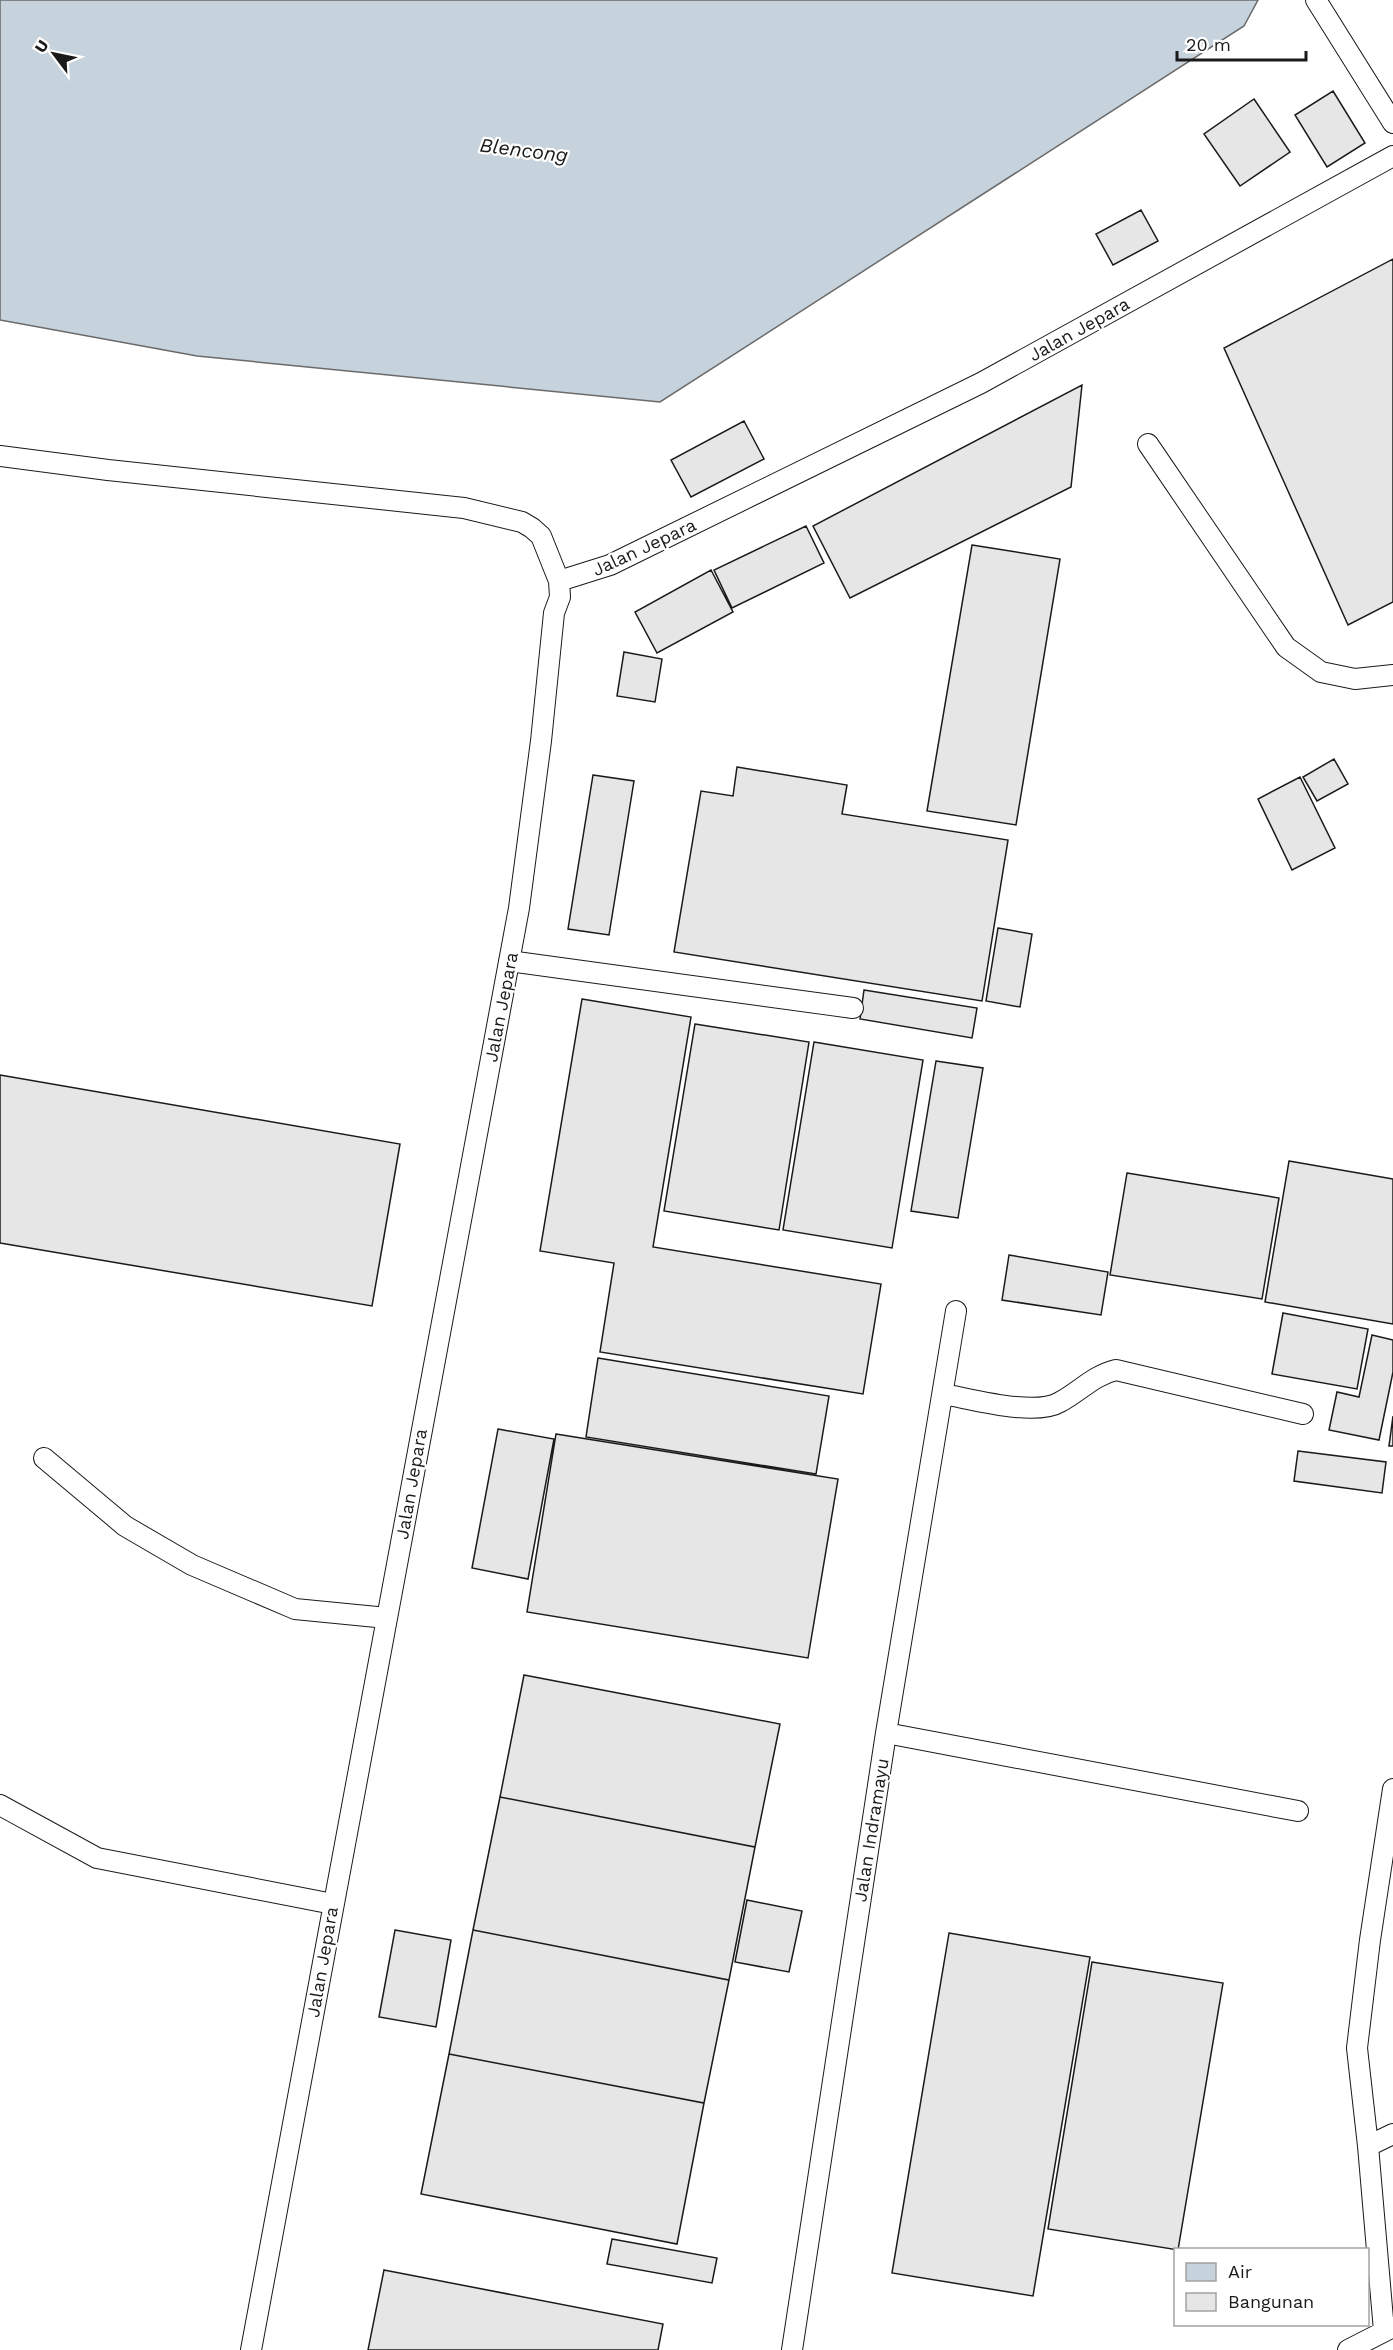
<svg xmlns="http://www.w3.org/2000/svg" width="1393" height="2350" viewBox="0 0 1393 2350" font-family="'Work Sans',sans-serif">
  <rect width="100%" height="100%" fill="#fff"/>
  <path fill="#c6d2dc" stroke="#6a6a6a" stroke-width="1.5" d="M 0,0 L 1258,0 L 1244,26 L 660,402 L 197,356 L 0,320 Z"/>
  <path fill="#e6e6e6" stroke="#1a1a1a" stroke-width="1.5" d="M 1333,91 L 1365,143 L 1327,167 L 1295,115 Z
    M 1254,99 L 1290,152 L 1240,186 L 1204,134 Z
    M 1141,210 L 1158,241 L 1113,265 L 1096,234 Z
    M 1393,259 L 1393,602 L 1348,625 L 1224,348 Z
    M 1082,385 L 1071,487 L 850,598 L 813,526 Z
    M 744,421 L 764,459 L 691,497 L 671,460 Z
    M 806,526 L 824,563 L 732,608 L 714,570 Z
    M 972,545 L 1060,559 L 1016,825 L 927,811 Z
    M 711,570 L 733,612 L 657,653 L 635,612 Z
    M 624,652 L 662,659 L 655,702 L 617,696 Z
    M 1334,759 L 1348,784 L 1317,801 L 1303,777 Z
    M 737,767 L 847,785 L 842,814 L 1008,840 L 982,1001 L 674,952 L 701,791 L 733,796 Z
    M 593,775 L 634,781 L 609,935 L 568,929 Z
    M 1300,777 L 1335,848 L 1292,870 L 1258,799 Z
    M 998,928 L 1032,934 L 1020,1007 L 986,1001 Z
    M 864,990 L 977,1008 L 972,1038 L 860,1019 Z
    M 582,999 L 691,1017 L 653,1247 L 881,1284 L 863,1394 L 600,1352 L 614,1263 L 540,1251 Z
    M 695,1024 L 809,1042 L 779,1230 L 664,1211 Z
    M 814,1042 L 923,1060 L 892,1248 L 783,1230 Z
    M 936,1061 L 983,1068 L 958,1218 L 911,1211 Z
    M 0,1075 L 400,1144 L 372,1306 L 0,1243 Z
    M 1289,1161 L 1393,1179 L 1393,1324 L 1265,1302 Z
    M 1127,1173 L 1279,1198 L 1262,1299 L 1110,1275 Z
    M 1009,1255 L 1108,1272 L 1101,1315 L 1002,1300 Z
    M 1283,1313 L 1368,1329 L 1357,1389 L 1272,1374 Z
    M 1372,1335 L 1393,1340 L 1393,1372 L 1379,1440 L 1329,1430 L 1337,1392 L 1359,1397 Z
    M 598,1358 L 829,1396 L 816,1474 L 586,1437 Z
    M 1393,1416 L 1393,1446 L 1389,1446 Z
    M 498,1429 L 554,1439 L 528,1579 L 472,1568 Z
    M 556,1434 L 838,1479 L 808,1658 L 527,1612 Z
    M 1298,1451 L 1386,1462 L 1382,1493 L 1294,1481 Z
    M 524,1675 L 780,1724 L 755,1847 L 500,1797 Z
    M 500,1797 L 755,1847 L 729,1980 L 473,1930 Z
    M 747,1900 L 802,1911 L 789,1972 L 735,1962 Z
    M 395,1930 L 451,1940 L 436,2027 L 379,2017 Z
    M 473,1930 L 729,1980 L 704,2103 L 449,2054 Z
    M 949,1933 L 1090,1957 L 1033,2296 L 892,2273 Z
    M 1092,1962 L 1223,1983 L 1178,2250 L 1048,2229 Z
    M 449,2054 L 704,2103 L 677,2244 L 421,2194 Z
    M 612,2239 L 717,2258 L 712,2283 L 607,2264 Z
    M 384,2270 L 663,2324 L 658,2350 L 368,2350 Z"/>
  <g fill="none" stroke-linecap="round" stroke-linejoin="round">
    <defs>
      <path id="lane" d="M 1316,0 L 1393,123
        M 1148,444 L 1286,647 L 1321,672 L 1355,679 L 1393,675
        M 0,456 L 108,470 L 464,508 L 522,522 L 532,528 L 541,536 L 559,581
        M 509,961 L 853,1008
        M 943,1394 C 972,1399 1035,1417 1060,1402 C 1079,1392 1094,1375 1116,1370 L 1303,1414
        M 44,1458 L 125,1526 L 192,1565 L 295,1609 L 387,1618
        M 886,1733 L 1298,1811
        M 0,1805 L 97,1858 L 333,1904
        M 1368,2146 L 1393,2134
        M 1384,2331 L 1368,2146 L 1357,2048 L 1370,1940 L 1393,1789
        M 251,2350 L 519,908 L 541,741 L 554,613 L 560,597 L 559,581 L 610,565 L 981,383 L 1393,156
        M 792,2350 L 886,1733 L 956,1311
        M 1348,2350 L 1393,2327"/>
    </defs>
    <use href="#lane" stroke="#1a1a1a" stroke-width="22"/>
    <use href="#lane" stroke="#fff" stroke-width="20"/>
  </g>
  <g text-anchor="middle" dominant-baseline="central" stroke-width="4.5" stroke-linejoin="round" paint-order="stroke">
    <g font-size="18" fill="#1a1a1a" stroke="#fff">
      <text transform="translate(1079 329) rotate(-29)">Jalan Jepara</text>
      <text transform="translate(644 547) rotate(-25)">Jalan Jepara</text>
      <text transform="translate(501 1007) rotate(-79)">Jalan Jepara</text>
      <text transform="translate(411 1484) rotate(-80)">Jalan Jepara</text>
      <text transform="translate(871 1830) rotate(-81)">Jalan Indramayu</text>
      <text transform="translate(322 1962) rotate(-80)">Jalan Jepara</text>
    </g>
    <g font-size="20" font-style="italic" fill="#1a1a1a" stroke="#fff">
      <text transform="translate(524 150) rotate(7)">Blencong</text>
    </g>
  </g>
  <rect x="1174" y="2248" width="195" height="78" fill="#ffffff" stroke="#a3a3a3" stroke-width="1.5"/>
  <rect x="1186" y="2263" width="30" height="18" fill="#c6d2dc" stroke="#a3a3a3" stroke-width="1.5"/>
  <text x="1228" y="2278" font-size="18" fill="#1a1a1a">Air</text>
  <rect x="1186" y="2293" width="30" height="18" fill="#e6e6e6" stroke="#a3a3a3" stroke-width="1.5"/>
  <text x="1228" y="2308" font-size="18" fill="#1a1a1a">Bangunan</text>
  <g transform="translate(54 54) rotate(302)" stroke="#ffffff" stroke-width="4.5" paint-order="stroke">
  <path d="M0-4.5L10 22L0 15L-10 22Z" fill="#1a1a1a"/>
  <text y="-9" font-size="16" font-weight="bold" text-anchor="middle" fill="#1a1a1a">U</text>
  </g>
  <path d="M1177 51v9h129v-9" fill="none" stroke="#1a1a1a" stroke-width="3"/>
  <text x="1186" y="51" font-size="18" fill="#1a1a1a" stroke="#ffffff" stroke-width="4.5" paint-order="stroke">20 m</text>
</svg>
